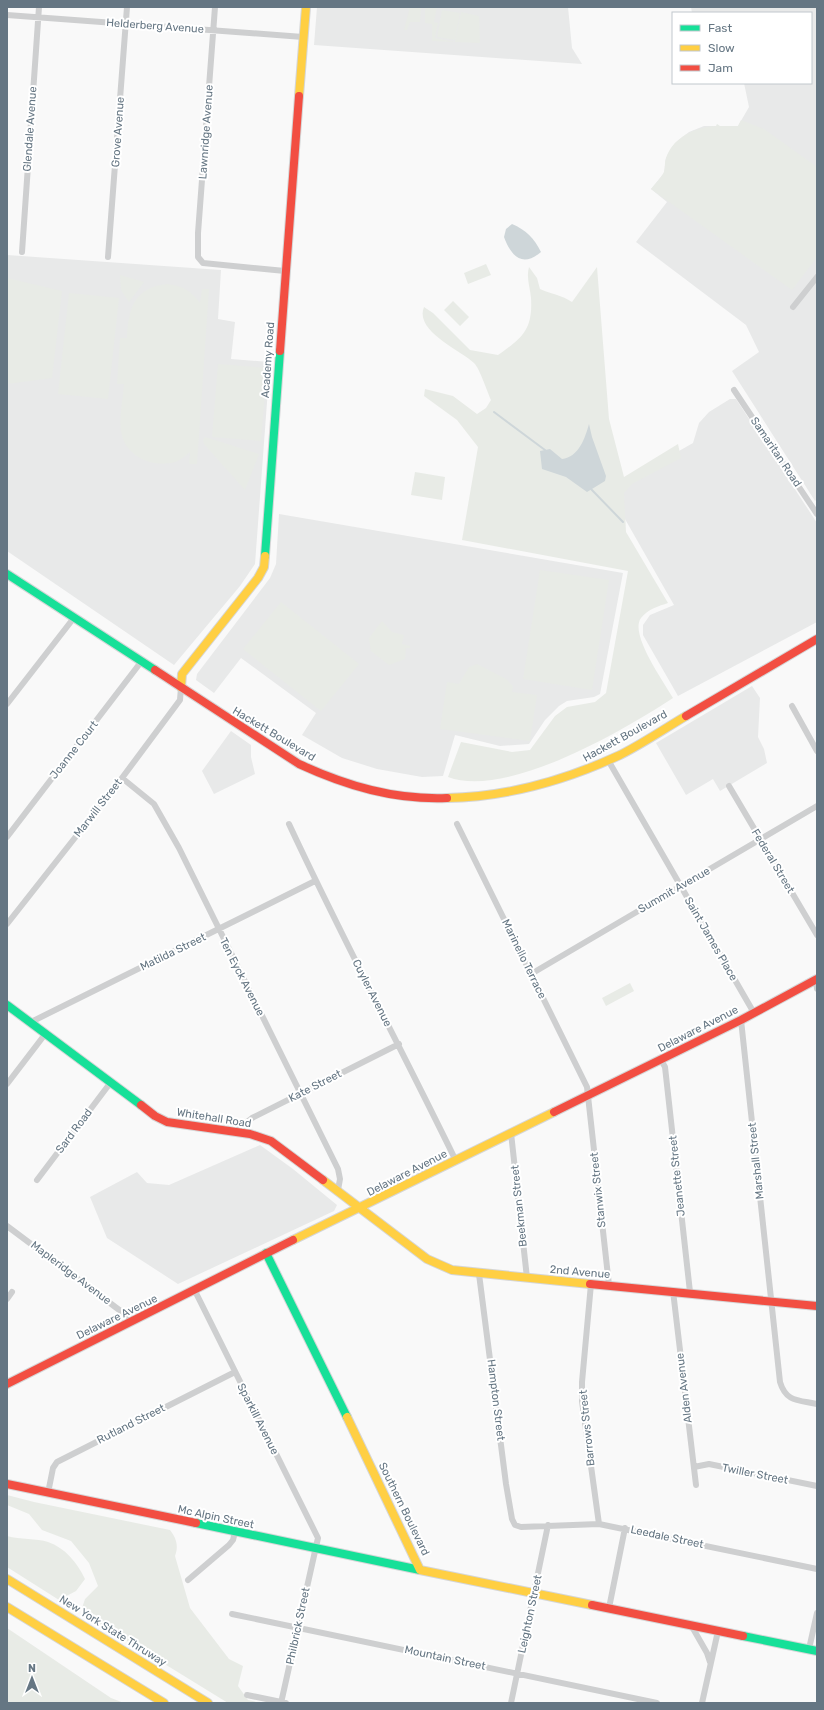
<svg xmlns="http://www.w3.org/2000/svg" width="824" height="1710" viewBox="0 0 824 1710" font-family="Rubik,sans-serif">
  <rect width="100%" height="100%" fill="#f9f9f9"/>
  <path fill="#e8e9e9" d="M 317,7 L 568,7 L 572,48 L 582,64 L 314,45 Z
    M 691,7 L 817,7 L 817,499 L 815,501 L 732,371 L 759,352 L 746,325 L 636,242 L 667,202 L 651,189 L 664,173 L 666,158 L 675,143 L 689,132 L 704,126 L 738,126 L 749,107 L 744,83 L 811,83 L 811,13 L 692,13 Z
    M 7,255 L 221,270 L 218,319 L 235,322 L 231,359 L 270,362 L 255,564 L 240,586 L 174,665 L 7,551 Z
    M 730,399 L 736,399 L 817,523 L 817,622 L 678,696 L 643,635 L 643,625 L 650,615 L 674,605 L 609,491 L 693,443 L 699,423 L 709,412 Z
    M 279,514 L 623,573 L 600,694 L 594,697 L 567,701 L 559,706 L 545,720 L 529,744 L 500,746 L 455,735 L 443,776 L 422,777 L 377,769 L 342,758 L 302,735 L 316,713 L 241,658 L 214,693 L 196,680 L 197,674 L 270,578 L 276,564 Z
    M 752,686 L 760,698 L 758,737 L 764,749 L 767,763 L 720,791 L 713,779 L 686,795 L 656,743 Z
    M 231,731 L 251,745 L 251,757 L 255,774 L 214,794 L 202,771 Z
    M 260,1145 L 293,1169 L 337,1205 L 334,1211 L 178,1284 L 107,1238 L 90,1197 L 137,1172 L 147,1183 L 169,1185 Z"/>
  <path fill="#e8ebe6" d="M 410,7 L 421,7 L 420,22 L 410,22 L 407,30 L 404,30 Z
    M 425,7 L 437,7 L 434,22 L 438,23 L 435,38 L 455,42 L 461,12 L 479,16 L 480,43 L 432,41 L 432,24 L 425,23 Z
    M 442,10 L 460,13 L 455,40 L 437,37 Z
    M 741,120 L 764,129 L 817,167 L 817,257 L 792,290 L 651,189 C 655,184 660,179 663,174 C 666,169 664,163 666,158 C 673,137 696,127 716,126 L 717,124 L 720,126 L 738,126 Z
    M 486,264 L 491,275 L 468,284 L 464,273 Z
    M 529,267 L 537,278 L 540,289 C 551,294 562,295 572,302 L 597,267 L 609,419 L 624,477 L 678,444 L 681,458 L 632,484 L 624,493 L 626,532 L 668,603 C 659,606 648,609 641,618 C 629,634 664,682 673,698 C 624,730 507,799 448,777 L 461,742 L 512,752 L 530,750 L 555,716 L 567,707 L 595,702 L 606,693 L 628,571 L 462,540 L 478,447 L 457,420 L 424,396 L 425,389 L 453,396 L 477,414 L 486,408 L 491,400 C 487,391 480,369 474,363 C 460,350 414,331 424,307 L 433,313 L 470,350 L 498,355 C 522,338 533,330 531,298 C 530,287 526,278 529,267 Z
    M 120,275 L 144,282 L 129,302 L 121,290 Z
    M 7,278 L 62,291 L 52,378 L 7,384 Z
    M 168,284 C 183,286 191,291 200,303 L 202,289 L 209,289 L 197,464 L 189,464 L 190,452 C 186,455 181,460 175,462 C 155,468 128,458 122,436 C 118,420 123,400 124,384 L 117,384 L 120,338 L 127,338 C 128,309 134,287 168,284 Z
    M 69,293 L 119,298 L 108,399 L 58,394 Z
    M 453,301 L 469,317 L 460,326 L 444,310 Z
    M 218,364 L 267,368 L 261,441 L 212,437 Z
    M 205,437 L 259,454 L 245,490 L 204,444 L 203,440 Z
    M 415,472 L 445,477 L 442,500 L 411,495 Z
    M 540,570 L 609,580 L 592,690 L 523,679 Z
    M 281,602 L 359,664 L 321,711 L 243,649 Z
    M 382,621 L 392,632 L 404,635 L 402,644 L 410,646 L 410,648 L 406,648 L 405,659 L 389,665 L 371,651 L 369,638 Z
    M 477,664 L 506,679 L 513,686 L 512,692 L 537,695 L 530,741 L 440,729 L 447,682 L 459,684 L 469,667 Z
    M 630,983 L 634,991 L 606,1006 L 602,998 Z
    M 7,1495 L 34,1502 L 170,1530 C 176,1538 179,1545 175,1556 L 190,1608 L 229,1659 L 243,1666 L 238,1686 L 248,1700 L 261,1703 L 228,1703 L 85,1615 L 82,1608 L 85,1599 L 98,1586 L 89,1563 L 71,1541 L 42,1530 L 29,1514 L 7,1505 Z
    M 7,1536 C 20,1540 37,1538 48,1542 C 65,1548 77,1562 85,1579 L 76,1591 L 59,1600 L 7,1567 Z
    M 7,1628 L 111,1698 L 124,1703 L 7,1703 Z"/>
  <path fill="#ced6d9" d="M 512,224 C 526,230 534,238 541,252 C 522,268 511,256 504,237 L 506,229 Z
    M 589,424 L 592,437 L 606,476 L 605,481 L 587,492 L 566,477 L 542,469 L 540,451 L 550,449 L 562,459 C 579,457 585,438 589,424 Z"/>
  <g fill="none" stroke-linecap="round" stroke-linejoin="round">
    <path stroke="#ced6d9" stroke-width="2" d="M 494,412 L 545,450
      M 591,489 L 623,522"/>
    <defs>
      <path id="fast" d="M 265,556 L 280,351
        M 7,574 L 155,670
        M 7,1005 L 141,1105
        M 266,1253 L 347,1417
        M 196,1523 L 420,1570
        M 743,1636 L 817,1651"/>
      <path id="slow" d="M 299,96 L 306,7
        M 181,687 L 182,674 L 258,578 L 264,567 L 265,556
        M 447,798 C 506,797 566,780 620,755 C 642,744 664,729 686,716
        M 323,1180 L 427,1259 L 452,1270 L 590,1284
        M 293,1240 L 554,1112
        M 347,1417 L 420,1570 L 592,1605
        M 7,1579 L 208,1703
        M 7,1607 L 164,1703"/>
      <path id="jam" d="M 280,351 L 299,96
        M 155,670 L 299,764 C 347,786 394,800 447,798
        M 686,716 L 817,639
        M 141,1105 L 155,1116 L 167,1122 L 250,1134 L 271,1141 L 323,1180
        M 554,1112 L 741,1020 L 817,979
        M 590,1284 L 817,1306
        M 7,1384 L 293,1240
        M 7,1484 L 196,1523
        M 592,1605 L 743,1636"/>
    </defs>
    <use href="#fast" stroke="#d5d6d7" stroke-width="10"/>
    <use href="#slow" stroke="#d5d6d7" stroke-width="10"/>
    <use href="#jam" stroke="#d5d6d7" stroke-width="10"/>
    <path stroke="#cecfd0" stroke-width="6" d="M 215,7 L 198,233 L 198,257 L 203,263 L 285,271
      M 7,15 L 303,37
      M 22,252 L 39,7
      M 108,257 L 127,7
      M 793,307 L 817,277
      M 734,390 L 817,514
      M 7,704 L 73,619
      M 792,706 L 817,751
      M 608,760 L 754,1013
      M 122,778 L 154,804 L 179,848 L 338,1169 L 340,1179 L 338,1190
      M 729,786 L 817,935
      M 289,824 C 342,938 401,1048 456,1161
      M 457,824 L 587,1087 L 609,1285
      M 7,837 L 141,662
      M 7,924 L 122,778 L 180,700 L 181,687
      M 531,974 L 817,806
      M 816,980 L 817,989
      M 741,1020 L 780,1382 C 786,1402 798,1400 817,1404
      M 31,1022 L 315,881
      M 661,1060 L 665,1067 L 690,1292
      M 7,1084 L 46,1033
      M 234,1132 L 252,1118 L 399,1044
      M 511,1133 L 527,1278
      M 37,1180 L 111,1082
      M 7,1226 L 134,1321
      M 479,1274 L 506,1484 L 512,1519 L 515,1525 L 521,1527 L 599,1524 L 817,1569
      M 591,1284 L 582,1382 L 582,1401 L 599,1524
      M 195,1291 L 318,1538 L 281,1703
      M 673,1291 L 696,1485
      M 7,1299 L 12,1292
      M 694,1467 L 709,1464 L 817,1486
      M 48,1493 L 53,1468 L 57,1462 L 235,1372
      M 188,1580 L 229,1545 L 233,1540 L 235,1532
      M 609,1608 L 625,1528
      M 232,1614 L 657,1703
      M 691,1625 L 707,1653 L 710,1662
      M 809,1649 L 817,1613
      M 247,1695 L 286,1703
      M 511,1703 L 548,1525
      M 702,1703 L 718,1631"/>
    <use href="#fast" stroke="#16e098" stroke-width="8"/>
    <use href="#slow" stroke="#ffcf43" stroke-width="8"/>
    <use href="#jam" stroke="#f24e42" stroke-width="8"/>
  </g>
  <g text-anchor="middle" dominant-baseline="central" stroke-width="4" stroke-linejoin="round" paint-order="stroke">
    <g font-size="11" fill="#657683" stroke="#fff">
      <text transform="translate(155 26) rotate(4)">Helderberg Avenue</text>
      <text transform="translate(30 129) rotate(-86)">Glendale Avenue</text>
      <text transform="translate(118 132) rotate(-86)">Grove Avenue</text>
      <text transform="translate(206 132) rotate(-86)">Lawnridge Avenue</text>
      <text transform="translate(268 360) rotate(-86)">Academy Road</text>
      <text transform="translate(776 452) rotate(56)">Samaritan Road</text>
      <text transform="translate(274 734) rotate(31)">Hackett Boulevard</text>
      <text transform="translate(625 736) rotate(-29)">Hackett Boulevard</text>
      <text transform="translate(74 750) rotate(-52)">Joanne Court</text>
      <text transform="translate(98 808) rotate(-52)">Marwill Street</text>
      <text transform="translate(773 861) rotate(59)">Federal Street</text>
      <text transform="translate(674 890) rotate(-30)">Summit Avenue</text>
      <text transform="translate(711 939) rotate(60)">Saint James Place</text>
      <text transform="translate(173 952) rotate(-26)">Matilda Street</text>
      <text transform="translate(524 959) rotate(64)">Marinello Terrace</text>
      <text transform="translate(242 977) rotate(63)">Ten Eyck Avenue</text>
      <text transform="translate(372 993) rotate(63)">Cuyler Avenue</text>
      <text transform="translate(698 1029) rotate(-27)">Delaware Avenue</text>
      <text transform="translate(315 1086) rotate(-27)">Kate Street</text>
      <text transform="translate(214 1118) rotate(9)">Whitehall Road</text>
      <text transform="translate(74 1131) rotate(-53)">Sard Road</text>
      <text transform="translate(756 1161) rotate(-96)">Marshall Street</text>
      <text transform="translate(407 1173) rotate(-27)">Delaware Avenue</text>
      <text transform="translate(677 1176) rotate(-96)">Jeanette Street</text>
      <text transform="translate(598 1190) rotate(-96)">Stanwix Street</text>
      <text transform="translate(519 1206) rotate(-96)">Beekman Street</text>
      <text transform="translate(580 1272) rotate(5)">2nd Avenue</text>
      <text transform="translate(71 1273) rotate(37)">Mapleridge Avenue</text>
      <text transform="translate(117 1317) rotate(-26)">Delaware Avenue</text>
      <text transform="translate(684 1388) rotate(-97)">Alden Avenue</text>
      <text transform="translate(496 1400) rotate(83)">Hampton Street</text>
      <text transform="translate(258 1419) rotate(63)">Sparkill Avenue</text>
      <text transform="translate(131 1424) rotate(-27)">Rutland Street</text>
      <text transform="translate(587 1428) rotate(-96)">Barrows Street</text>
      <text transform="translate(755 1474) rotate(11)">Twiller Street</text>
      <text transform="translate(404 1509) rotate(64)">Southern Boulevard</text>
      <text transform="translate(216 1517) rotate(12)">Mc Alpin Street</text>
      <text transform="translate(667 1537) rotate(12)">Leedale Street</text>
      <text transform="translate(530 1614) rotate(-78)">Leighton Street</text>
      <text transform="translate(298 1626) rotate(-78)">Philbrick Street</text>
      <text transform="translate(113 1631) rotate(32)">New York State Thruway</text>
      <text transform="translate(445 1658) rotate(12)">Mountain Street</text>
    </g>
  </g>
  <rect width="824" height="1710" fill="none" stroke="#657683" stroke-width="16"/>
  <rect x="672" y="12" width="140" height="72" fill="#ffffff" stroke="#c1c8cd"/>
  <rect x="680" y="25" width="20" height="6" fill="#16e098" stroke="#c1c8cd"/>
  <text x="708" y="32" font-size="12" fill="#657683">Fast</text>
  <rect x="680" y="45" width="20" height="6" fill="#ffcf43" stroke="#c1c8cd"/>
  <text x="708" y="52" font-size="12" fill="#657683">Slow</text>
  <rect x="680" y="65" width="20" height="6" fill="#f24e42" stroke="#c1c8cd"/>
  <text x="708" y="72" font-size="12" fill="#657683">Jam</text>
  <g transform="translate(32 1678)" stroke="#ffffff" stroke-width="3" paint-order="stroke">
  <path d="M0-3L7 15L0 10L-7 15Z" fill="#657683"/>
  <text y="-6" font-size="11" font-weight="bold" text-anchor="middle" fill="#657683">N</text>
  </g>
</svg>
